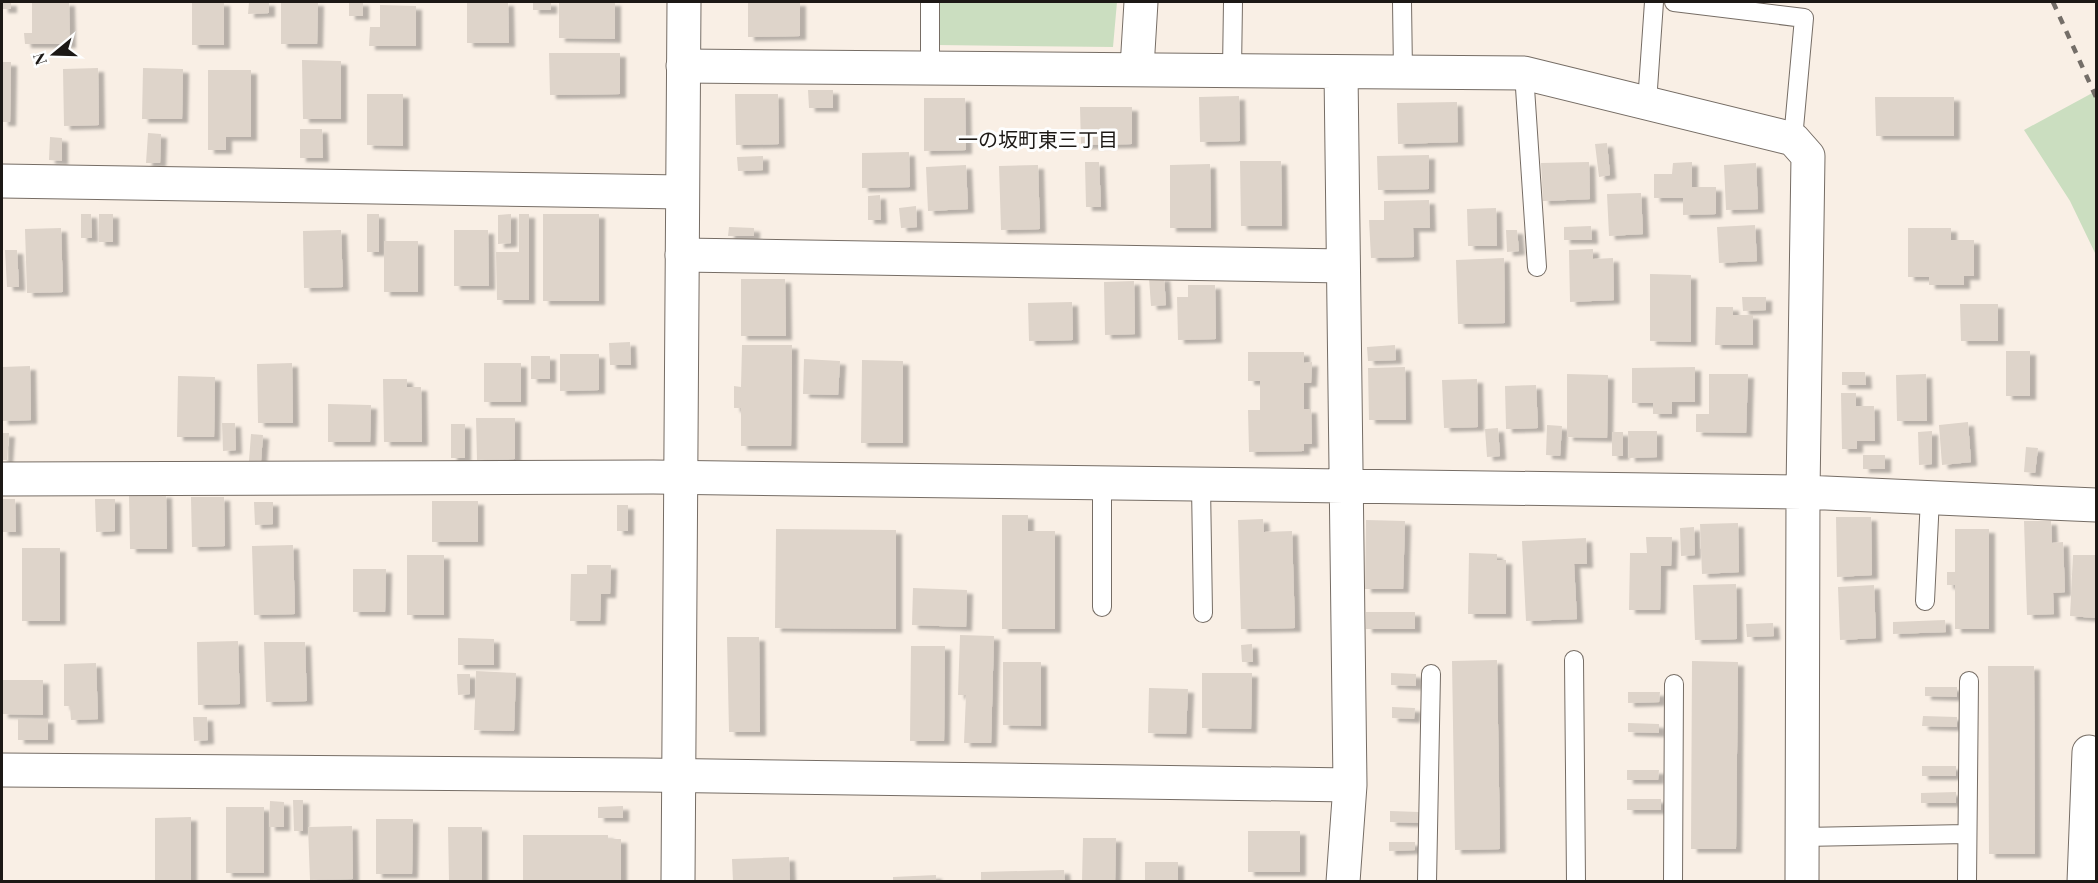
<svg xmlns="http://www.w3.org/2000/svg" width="2098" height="883" viewBox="0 0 2098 883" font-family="'Playfair Display','Noto Sans JP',serif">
  <defs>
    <filter id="shadow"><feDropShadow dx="6" dy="4" stdDeviation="1.5" flood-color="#0004"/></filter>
  </defs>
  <rect width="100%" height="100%" fill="#f9efe5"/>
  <path fill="#cbdec0" d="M 939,2 L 1117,2 L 1113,47 L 937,45 Z
    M 2096,91 L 2096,255 L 2070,201 L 2024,130 Z"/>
  <path fill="#ded4ca" filter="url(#shadow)" d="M 2,2 L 11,2 L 11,9 L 2,9 Z
    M 32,2 L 69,2 L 70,44 L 25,44 L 24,33 L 32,33 Z
    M 192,2 L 224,2 L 224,45 L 192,45 Z
    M 249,2 L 269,2 L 269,13 L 248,14 Z
    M 281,2 L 318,2 L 317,44 L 281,44 Z
    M 349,2 L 363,2 L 363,16 L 349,16 Z
    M 467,2 L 508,2 L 509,43 L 467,43 Z
    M 533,2 L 551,2 L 551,10 L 533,10 Z
    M 559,2 L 615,2 L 615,39 L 559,38 Z
    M 748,2 L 800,2 L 800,36 L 748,37 Z
    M 380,5 L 416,6 L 416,46 L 369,46 L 370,27 L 380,27 Z
    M 549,53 L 620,53 L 620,94 L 550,95 Z
    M 302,60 L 341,61 L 341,119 L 303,119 Z
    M 2,62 L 11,62 L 10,122 L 2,122 Z
    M 98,68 L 99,125 L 64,126 L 63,69 Z
    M 143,68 L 183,69 L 182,119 L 142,119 Z
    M 208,70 L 251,70 L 251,137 L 226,137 L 226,150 L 208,150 Z
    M 808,90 L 833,90 L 833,108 L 809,108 Z
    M 367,94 L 403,94 L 403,146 L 367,145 Z
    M 735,94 L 778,94 L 779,144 L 736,145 Z
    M 1239,96 L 1240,141 L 1200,142 L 1199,97 Z
    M 1875,97 L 1954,97 L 1954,136 L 1876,136 Z
    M 924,98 L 965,98 L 966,150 L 924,151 Z
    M 1457,102 L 1458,142 L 1398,144 L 1397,103 Z
    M 1080,107 L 1132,107 L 1132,144 L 1081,145 Z
    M 300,129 L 322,129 L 323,158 L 300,158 Z
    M 148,133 L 161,134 L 160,163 L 146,163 Z
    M 50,137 L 62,138 L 62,161 L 49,160 Z
    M 1607,143 L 1610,175 L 1599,177 L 1595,144 Z
    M 909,152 L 910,187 L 862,188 L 862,153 Z
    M 1429,155 L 1429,189 L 1378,190 L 1377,156 Z
    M 763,156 L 763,170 L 738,171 L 737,157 Z
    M 1240,161 L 1281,161 L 1282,226 L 1241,226 Z
    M 1085,162 L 1099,162 L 1101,207 L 1086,207 Z
    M 1589,162 L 1590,199 L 1543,201 L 1541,163 Z
    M 1692,162 L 1692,187 L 1716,187 L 1716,214 L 1683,215 L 1683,198 L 1654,198 L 1654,174 L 1672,174 L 1673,163 Z
    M 1756,163 L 1758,209 L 1726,210 L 1724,165 Z
    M 1210,164 L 1211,228 L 1170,228 L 1170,165 Z
    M 966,165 L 968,209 L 928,211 L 926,167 Z
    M 1038,165 L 1040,229 L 1001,230 L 999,166 Z
    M 1641,193 L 1643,234 L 1609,236 L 1607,194 Z
    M 880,195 L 881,220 L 868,220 L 868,196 Z
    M 1429,200 L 1430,228 L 1413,228 L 1414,257 L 1371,258 L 1369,220 L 1384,220 L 1384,201 Z
    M 916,206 L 917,227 L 901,228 L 899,208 Z
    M 1496,208 L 1497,246 L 1468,246 L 1467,209 Z
    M 81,214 L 91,214 L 92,238 L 81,238 Z
    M 99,214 L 113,214 L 113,242 L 99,242 Z
    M 367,214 L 379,214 L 379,252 L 367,252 Z
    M 511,214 L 511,243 L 498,244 L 498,215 Z
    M 519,214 L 529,214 L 529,300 L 497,300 L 496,252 L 519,252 Z
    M 543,214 L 599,214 L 599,301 L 543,301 Z
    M 1755,225 L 1757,261 L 1719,263 L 1717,227 Z
    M 1591,226 L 1592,240 L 1564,240 L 1564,227 Z
    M 729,227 L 754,228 L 754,236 L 728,236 Z
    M 61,228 L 63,292 L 27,293 L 25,229 Z
    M 1908,228 L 1951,228 L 1951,240 L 1974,240 L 1974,276 L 1964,276 L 1964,285 L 1929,285 L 1929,277 L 1908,277 Z
    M 341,230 L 343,287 L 304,288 L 303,231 Z
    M 454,230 L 488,230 L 489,286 L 454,286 Z
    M 1506,230 L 1517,230 L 1519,251 L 1507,252 Z
    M 384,241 L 418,241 L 418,292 L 384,292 Z
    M 1593,249 L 1593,259 L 1613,258 L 1614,300 L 1570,302 L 1569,250 Z
    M 5,250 L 17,250 L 19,287 L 7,287 Z
    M 1504,258 L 1505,323 L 1458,324 L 1456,260 Z
    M 1650,274 L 1691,275 L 1691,342 L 1650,341 Z
    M 1164,277 L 1166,305 L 1151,306 L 1149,278 Z
    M 741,279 L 785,279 L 786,336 L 741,336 Z
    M 1134,281 L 1135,334 L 1105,335 L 1104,282 Z
    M 1188,285 L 1215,285 L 1216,339 L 1178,340 L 1177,297 L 1188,297 Z
    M 1742,297 L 1766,297 L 1766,310 L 1743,311 Z
    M 1072,302 L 1073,340 L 1029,341 L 1028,303 Z
    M 1960,304 L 1998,304 L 1998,341 L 1961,341 Z
    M 1716,307 L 1733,307 L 1733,315 L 1753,315 L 1753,345 L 1715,345 Z
    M 630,342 L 631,365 L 610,365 L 609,343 Z
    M 742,345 L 792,345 L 791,446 L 741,446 L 741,408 L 734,408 L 734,386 L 741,387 Z
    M 1395,345 L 1396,360 L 1368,361 L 1367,347 Z
    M 2006,351 L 2030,351 L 2030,396 L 2006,396 Z
    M 1248,352 L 1304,352 L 1304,363 L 1312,362 L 1311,383 L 1304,383 L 1304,409 L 1311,409 L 1312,444 L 1304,444 L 1304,451 L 1249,452 L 1248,410 L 1260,410 L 1260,381 L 1248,381 Z
    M 560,354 L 599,354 L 599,390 L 560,391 Z
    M 531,356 L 550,356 L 550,379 L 531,379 Z
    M 804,359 L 840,361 L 838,395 L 803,394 Z
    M 862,360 L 903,361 L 903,443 L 861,443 Z
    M 292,363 L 293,423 L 258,423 L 257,364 Z
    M 484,363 L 521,363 L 521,402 L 484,402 Z
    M 30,366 L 31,420 L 2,421 L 2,367 Z
    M 1405,367 L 1406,420 L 1369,420 L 1368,368 Z
    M 1695,367 L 1695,402 L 1672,402 L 1672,414 L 1653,414 L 1653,403 L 1632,403 L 1632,368 Z
    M 1842,372 L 1865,372 L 1866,385 L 1842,385 Z
    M 1567,374 L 1608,375 L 1607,438 L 1567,437 Z
    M 1709,374 L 1748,374 L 1746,433 L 1696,432 L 1696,414 L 1709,414 Z
    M 1926,374 L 1927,421 L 1897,421 L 1896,375 Z
    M 178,376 L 215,377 L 214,437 L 177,437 Z
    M 383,379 L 407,379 L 407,387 L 421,387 L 422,442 L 384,442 Z
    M 1477,379 L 1478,427 L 1444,428 L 1442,380 Z
    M 1536,385 L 1538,428 L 1506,429 L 1505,386 Z
    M 1841,393 L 1856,393 L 1856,406 L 1874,406 L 1875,441 L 1857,441 L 1857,449 L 1842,449 Z
    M 328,404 L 371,405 L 370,442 L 328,442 Z
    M 476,418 L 515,418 L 515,459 L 477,460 Z
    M 1968,422 L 1971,462 L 1942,465 L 1939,425 Z
    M 222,423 L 235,423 L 236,450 L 223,451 Z
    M 451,424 L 465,424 L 465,458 L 451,458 Z
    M 1547,425 L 1562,426 L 1560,456 L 1546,455 Z
    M 1498,428 L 1500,456 L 1487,457 L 1485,429 Z
    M 1628,431 L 1657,431 L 1657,457 L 1629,458 Z
    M 1932,431 L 1932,464 L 1919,465 L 1918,432 Z
    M 1612,432 L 1623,432 L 1623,456 L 1612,456 Z
    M 2,433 L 9,433 L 7,460 L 2,460 Z
    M 251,434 L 263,435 L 261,461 L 249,461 Z
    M 2026,447 L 2038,448 L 2035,473 L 2024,472 Z
    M 1863,455 L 1885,455 L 1885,469 L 1863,469 Z
    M 129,494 L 166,494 L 167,549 L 130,549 Z
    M 191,497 L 224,497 L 225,546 L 192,547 Z
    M 2,499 L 15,499 L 16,532 L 2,532 Z
    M 95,499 L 115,499 L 115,531 L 96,532 Z
    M 432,501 L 478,501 L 478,542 L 432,542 Z
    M 254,502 L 273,502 L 273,524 L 255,525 Z
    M 617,505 L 628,505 L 628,531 L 617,531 Z
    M 1002,515 L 1028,515 L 1028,531 L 1055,531 L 1055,629 L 1002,629 Z
    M 1836,517 L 1871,517 L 1872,575 L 1837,577 Z
    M 1263,519 L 1264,532 L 1292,531 L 1295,628 L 1241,629 L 1238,520 Z
    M 1366,520 L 1405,521 L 1403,589 L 1365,589 Z
    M 2024,521 L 2051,521 L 2052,543 L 2063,542 L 2065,592 L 2053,593 L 2054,614 L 2027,615 Z
    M 1738,523 L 1739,572 L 1702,574 L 1700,524 Z
    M 1694,527 L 1695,555 L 1681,556 L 1680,528 Z
    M 776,529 L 896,530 L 896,629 L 775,628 Z
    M 1955,529 L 1989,529 L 1989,629 L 1955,629 L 1955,585 L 1947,585 L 1947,572 L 1955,572 Z
    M 1646,537 L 1672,537 L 1671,566 L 1661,566 L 1660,610 L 1629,610 L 1630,553 L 1647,553 Z
    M 1586,538 L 1587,564 L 1574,564 L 1577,619 L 1526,621 L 1522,541 Z
    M 293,545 L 295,614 L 254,615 L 252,546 Z
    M 22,548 L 60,548 L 60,621 L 22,621 Z
    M 1469,553 L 1497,554 L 1497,560 L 1506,560 L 1506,614 L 1468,614 Z
    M 407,555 L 444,555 L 444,615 L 407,615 Z
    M 2073,555 L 2096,555 L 2096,618 L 2070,616 Z
    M 587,565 L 611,565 L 610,594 L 601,594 L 600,621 L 570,621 L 571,574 L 587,574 Z
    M 353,569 L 386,569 L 385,612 L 353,612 Z
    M 1736,584 L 1737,639 L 1695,640 L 1693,585 Z
    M 1874,585 L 1876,638 L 1840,640 L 1838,587 Z
    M 913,588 L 967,590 L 966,627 L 912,625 Z
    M 1366,612 L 1415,612 L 1415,629 L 1366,629 Z
    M 1945,620 L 1946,632 L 1893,634 L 1893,622 Z
    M 1773,623 L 1774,636 L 1747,637 L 1746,624 Z
    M 960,635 L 994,636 L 991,743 L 964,743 L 966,695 L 958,695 Z
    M 727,637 L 759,637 L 760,732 L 729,732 Z
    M 458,638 L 494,639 L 494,665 L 458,665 Z
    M 238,641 L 240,704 L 198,705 L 197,642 Z
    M 264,642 L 305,642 L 307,701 L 266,702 Z
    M 1252,644 L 1253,662 L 1242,662 L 1241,645 Z
    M 911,646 L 945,646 L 944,741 L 910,741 Z
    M 1497,660 L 1500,849 L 1455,850 L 1452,661 Z
    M 1692,661 L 1738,662 L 1736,849 L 1691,849 Z
    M 1003,662 L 1041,662 L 1041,726 L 1003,725 Z
    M 96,663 L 98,719 L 71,720 L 70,706 L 64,706 L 64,664 Z
    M 1988,666 L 2034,666 L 2035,854 L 1989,854 Z
    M 476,671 L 516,673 L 514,731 L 474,730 Z
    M 1202,673 L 1252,673 L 1251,729 L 1202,728 Z
    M 1391,673 L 1416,674 L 1416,686 L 1391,685 Z
    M 457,674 L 470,674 L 470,694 L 458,695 Z
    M 2,680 L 43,680 L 43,715 L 2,714 Z
    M 1925,687 L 1957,687 L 1957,697 L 1925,696 Z
    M 1149,688 L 1188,689 L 1186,734 L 1148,733 Z
    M 1628,692 L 1660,692 L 1659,702 L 1628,703 Z
    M 1392,707 L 1415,708 L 1414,719 L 1392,718 Z
    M 1923,716 L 1957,717 L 1957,727 L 1922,726 Z
    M 193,717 L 207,717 L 208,740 L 194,741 Z
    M 18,719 L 48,719 L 48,740 L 18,740 Z
    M 1628,723 L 1659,724 L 1659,733 L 1628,732 Z
    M 1922,766 L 1956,766 L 1956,776 L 1922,776 Z
    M 1627,770 L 1659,770 L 1658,780 L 1627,780 Z
    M 1956,792 L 1956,803 L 1921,803 L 1921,793 Z
    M 1627,799 L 1661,799 L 1661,810 L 1627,810 Z
    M 293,800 L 303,800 L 303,831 L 294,831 Z
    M 270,801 L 284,802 L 284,827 L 269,827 Z
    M 623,806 L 623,818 L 598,818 L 598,807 Z
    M 226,807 L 264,807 L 264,873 L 226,873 Z
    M 1390,811 L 1419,812 L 1419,823 L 1390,822 Z
    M 191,817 L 191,882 L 155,882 L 155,818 Z
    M 376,819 L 413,819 L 412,874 L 376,874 Z
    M 352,826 L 353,879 L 310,880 L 308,827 Z
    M 448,827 L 482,827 L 482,881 L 449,881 Z
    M 1248,831 L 1300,831 L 1300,872 L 1248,872 Z
    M 523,835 L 608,835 L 608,839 L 621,839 L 621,882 L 523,882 Z
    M 1083,838 L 1116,838 L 1115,882 L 1082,882 Z
    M 1389,842 L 1415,842 L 1415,850 L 1389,851 Z
    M 789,857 L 790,882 L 733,882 L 732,859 Z
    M 1145,862 L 1178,862 L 1178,882 L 1145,882 Z
    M 1064,870 L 1065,882 L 981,882 L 981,872 Z
    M 936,875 L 936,882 L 893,882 L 893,877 Z"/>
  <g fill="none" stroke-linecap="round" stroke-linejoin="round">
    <defs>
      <path id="service" d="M 1402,2 L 1403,72
        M 1674,2 L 1804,18 L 1793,139
        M 930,67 L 930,2
        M 1232,70 L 1233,2
        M 1524,73 L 1537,267
        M 1647,103 L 1654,2
        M 1201,485 L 1203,613
        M 1925,601 L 1930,498
        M 1102,607 L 1102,484
        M 1574,660 L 1576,882
        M 1802,837 L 1967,834
        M 1427,882 L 1431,674
        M 1673,882 L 1674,684
        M 1967,882 L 1969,681"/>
      <path id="minor" d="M 683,66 L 1524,73 L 1793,139 L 1808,156 L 1803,492 L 1802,882
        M 1137,68 L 1141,2
        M 1341,72 L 1350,785 L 1343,882
        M 2,181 L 682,192
        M 682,255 L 1343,266
        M 2,479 L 653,477 L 1803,492 L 2096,505
        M 2,770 L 645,775 L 1350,785
        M 2084,882 L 2089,752"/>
      <path id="tertiary" d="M 678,882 L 684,2"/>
    </defs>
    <use href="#service" stroke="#766d65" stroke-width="20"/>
    <use href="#minor" stroke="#766d65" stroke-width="35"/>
    <use href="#tertiary" stroke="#766d65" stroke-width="35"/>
    <use href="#service" stroke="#fff" stroke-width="18"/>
    <use href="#minor" stroke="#fff" stroke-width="33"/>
    <use href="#tertiary" stroke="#fff" stroke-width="33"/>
    <path stroke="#746e68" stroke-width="4.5" stroke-dasharray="8 8" stroke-linecap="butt" d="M 2053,2 L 2096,97"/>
  </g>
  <g text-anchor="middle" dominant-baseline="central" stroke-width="6" stroke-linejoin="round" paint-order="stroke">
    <g font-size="20" fill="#1c1815" stroke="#fefefe">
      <text x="1038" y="138">一の坂町東三丁目</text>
    </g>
  </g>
  <rect width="2098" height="883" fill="none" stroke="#1c1815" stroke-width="6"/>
  <g transform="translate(54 54) rotate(251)" stroke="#fefefe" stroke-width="4.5" paint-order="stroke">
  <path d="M0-4.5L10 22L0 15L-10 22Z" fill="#1c1815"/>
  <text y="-9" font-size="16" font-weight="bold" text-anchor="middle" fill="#1c1815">N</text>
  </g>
</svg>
